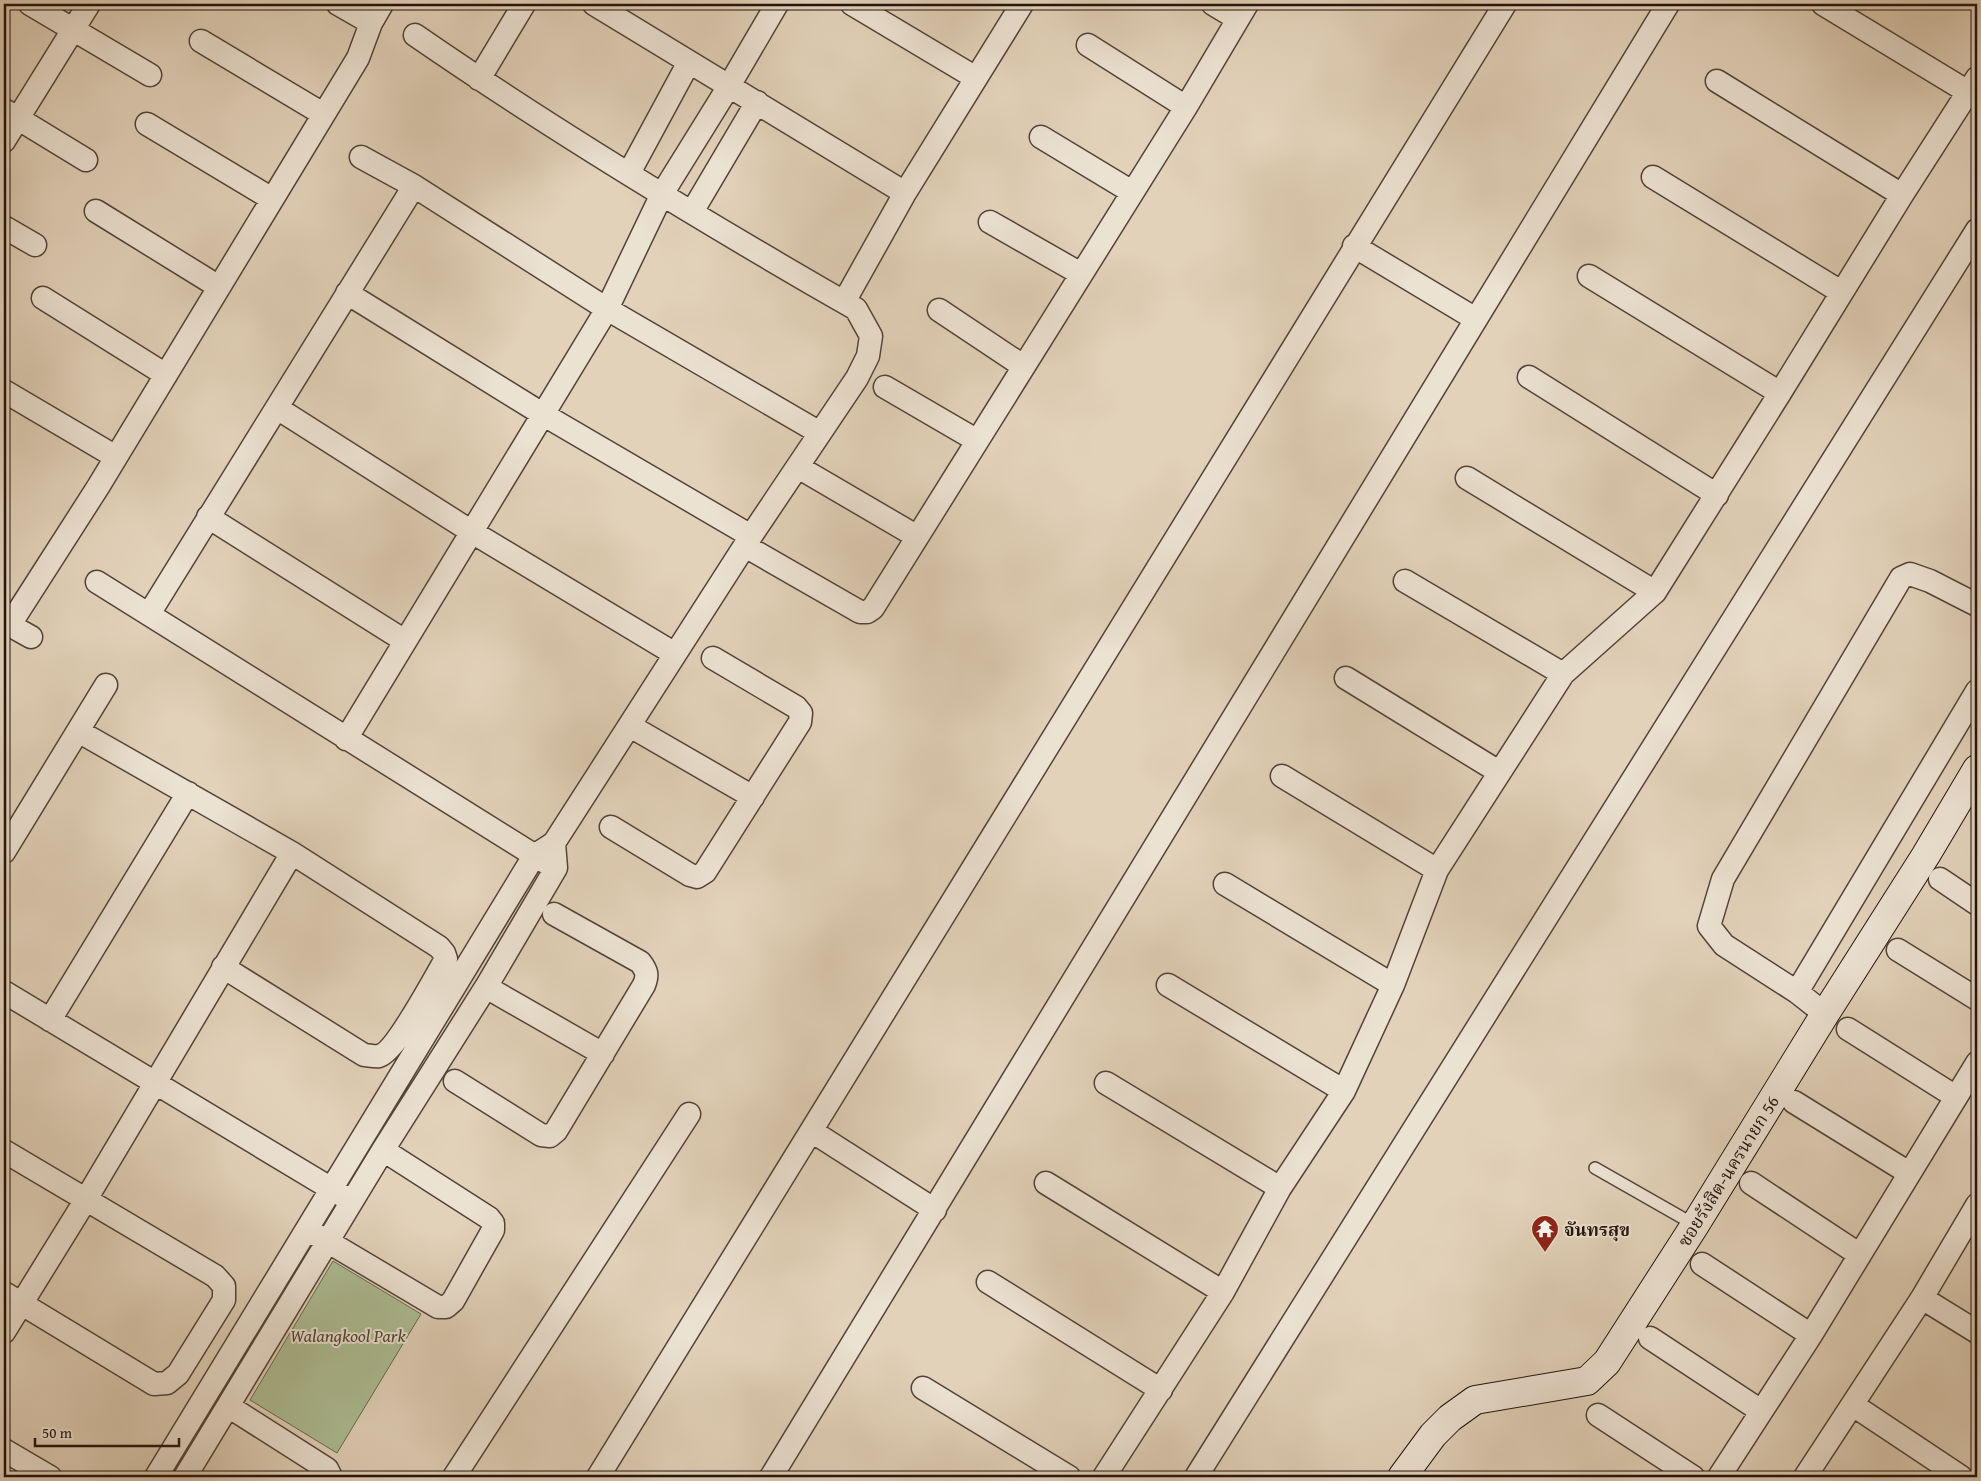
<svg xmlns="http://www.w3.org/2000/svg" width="1981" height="1481" viewBox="0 0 1981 1481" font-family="'Gentium Book Plus','Noto Serif Thai',serif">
  <rect width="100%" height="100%" fill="#e2d2ba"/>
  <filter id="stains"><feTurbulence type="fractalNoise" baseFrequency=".004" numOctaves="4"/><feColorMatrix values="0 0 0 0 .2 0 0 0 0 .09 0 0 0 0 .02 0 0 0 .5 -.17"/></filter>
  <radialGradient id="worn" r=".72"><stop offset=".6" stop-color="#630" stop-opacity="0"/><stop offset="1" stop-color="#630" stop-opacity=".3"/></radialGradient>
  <path fill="#adbd94" stroke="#686850" d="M 333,1261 L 421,1314 L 337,1453 L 250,1400 Z"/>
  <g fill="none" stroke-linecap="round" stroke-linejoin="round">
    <defs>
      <path id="lane" d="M 1595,1168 L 1695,1225"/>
      <path id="street" d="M 30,4 L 150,75
        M 338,4 L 371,23
        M 594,4 L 905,193
        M 852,4 L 976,78
        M 1213,4 L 1238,19
        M 1823,4 L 1968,92
        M 201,41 L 323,114
        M 1088,45 L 1186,107
        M 479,79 L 524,4
        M 1717,81 L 1902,195
        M 4,110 L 86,160
        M 147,124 L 272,199
        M 1041,137 L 1132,192
        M 4,141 L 89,4
        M 361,157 L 414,186 L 607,309 L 820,433
        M 629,173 L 689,62
        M 1653,177 L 1841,292
        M 96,211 L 219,287
        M 692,212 L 757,102
        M 990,222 L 1081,274
        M 4,227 L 35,245
        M 1354,246 L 1474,318
        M 1589,276 L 1780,393
        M 347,293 L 544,415 L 751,536
        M 43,298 L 166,375
        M 844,302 L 905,193 L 1022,4
        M 939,310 L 1023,366
        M 1529,377 L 1717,495
        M 885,387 L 976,440
        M 4,391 L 116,457
        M 277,408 L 472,532 L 675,654
        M 798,467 L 916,536
        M 1467,478 L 1655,592
        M 208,517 L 405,641
        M 745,546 L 860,612 L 867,612 L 873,608 L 1186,107 L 1247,4
        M 1405,581 L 1563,674
        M 97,582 L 545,862
        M 149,614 L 414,186
        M 4,622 L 31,637
        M 9,626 L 98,487 L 358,58 L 371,23 L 382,4
        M 1346,678 L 1499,772
        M 630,726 L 753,797
        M 78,731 L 292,853 L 439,947 L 444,953 L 446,959 C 435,977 396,1052 379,1056 C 375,1057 368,1055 364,1055 L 223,967
        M 346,739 L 607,309 L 662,194 L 729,86 L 777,4
        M 1282,776 L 1437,870
        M 611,827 L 690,875 L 697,877 L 705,872 L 800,722 L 801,713 L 796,707 L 713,658
        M 4,852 L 106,685
        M 1940,879 L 1977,904
        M 1225,884 L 1393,985
        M 1898,950 L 1977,999
        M 1168,985 L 1344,1091
        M 486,987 L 603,1054
        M 4,992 L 345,1197
        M 1797,992 L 1977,691
        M 1825,1014 L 1797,992 L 1724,945 L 1709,926 L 1723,879 L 1901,578 L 1910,574 L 1930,581 L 1977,605
        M 50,1020 L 188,793
        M 1848,1029 L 1956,1097
        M 455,1081 L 541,1135 L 550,1136 L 556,1131 L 644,985 C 648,975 647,971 640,962 L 554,914
        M 1106,1083 L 1280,1188
        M 1794,1102 L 1909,1173
        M 813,1132 L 935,1210
        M 4,1151 L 215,1276 L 224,1286 L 224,1300 L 178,1374 L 167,1383 L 154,1384 L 4,1293
        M 1046,1183 L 1223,1292
        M 1751,1183 L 1860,1255
        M 315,1234 L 438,1307 L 446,1307 L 453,1301 L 493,1230 L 493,1223 L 489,1218 L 383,1150
        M 1702,1264 L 1811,1335
        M 988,1282 L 1161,1390
        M 1922,1298 L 1977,1332
        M 4,1332 L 85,1201 L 292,853
        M 1650,1338 L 1761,1411
        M 923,1388 L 1069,1477
        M 1853,1405 L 1961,1477
        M 228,1406 L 327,1469 L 331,1477
        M 1598,1415 L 1693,1477
        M 4,1450 L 50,1477
        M 156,1477 L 534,856 L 554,843 L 751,536 L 857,378 L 868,356 L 871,336 L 856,309 C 706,223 557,133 415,35
        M 185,1477 L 383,1150 L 486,987 L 556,868 L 554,843
        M 454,1477 L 689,1114
        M 598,1477 C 903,988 1199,493 1505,4
        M 771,1477 C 1072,987 1366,493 1668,4
        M 1104,1477 L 1223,1292 L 1280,1188 L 1344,1091 L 1393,985 L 1437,870 L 1563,674 L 1655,592 L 1780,393 L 1902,195 L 1977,78
        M 1196,1477 L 1977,230
        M 1719,1477 L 1811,1335 L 1977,1063
        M 1805,1477 L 1922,1298 L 1977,1205"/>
      <path id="secondary" d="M 1402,1477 L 1433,1435 L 1450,1418 L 1475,1400 L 1587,1381 L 1607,1362 L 1695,1225 L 1825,1014 L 1926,855 L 1977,769"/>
    </defs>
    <use href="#lane" stroke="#534338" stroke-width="14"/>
    <use href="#street" stroke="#534338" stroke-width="25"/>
    <use href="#secondary" stroke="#23130d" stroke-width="30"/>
    <use href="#lane" stroke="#ece2d2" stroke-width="11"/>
    <use href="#street" stroke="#ece2d2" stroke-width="22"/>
    <use href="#secondary" stroke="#ece2d2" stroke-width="28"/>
  </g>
  <defs>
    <symbol id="temple-pin" viewBox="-11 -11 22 30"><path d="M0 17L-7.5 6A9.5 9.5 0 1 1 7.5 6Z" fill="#8f2418" stroke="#ece2d2"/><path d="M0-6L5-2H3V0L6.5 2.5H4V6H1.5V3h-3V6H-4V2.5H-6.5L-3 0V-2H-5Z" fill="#fff"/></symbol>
  </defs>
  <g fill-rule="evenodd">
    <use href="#temple-pin" x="1529" y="1213" width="32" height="43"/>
  </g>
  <g text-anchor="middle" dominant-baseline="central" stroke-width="4" stroke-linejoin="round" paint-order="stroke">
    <g font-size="18" fill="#23130d" stroke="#ece2d2">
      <text transform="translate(1728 1171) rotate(-58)">ซอยรังสิต-นครนายก 56</text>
    </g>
    <g font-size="18" font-weight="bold" fill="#23130d" stroke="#ece2d2" text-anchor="start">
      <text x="1564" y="1229">จันทรสุข</text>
    </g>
    <g font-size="18" font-style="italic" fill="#4c4636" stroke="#ece2d2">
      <text x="348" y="1335">Walangkool Park</text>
    </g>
  </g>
  <rect width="1981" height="1481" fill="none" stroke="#e2d2ba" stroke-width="20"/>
  <rect x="5" y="5" width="1971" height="1471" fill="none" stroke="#23130d" stroke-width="2.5"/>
  <rect x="10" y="10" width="1961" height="1461" fill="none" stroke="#23130d"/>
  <path d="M35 1438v8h144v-8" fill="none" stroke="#23130d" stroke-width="2.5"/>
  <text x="42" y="1438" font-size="15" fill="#23130d" stroke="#ece2d2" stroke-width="4" paint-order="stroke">50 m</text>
  <rect width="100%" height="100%" filter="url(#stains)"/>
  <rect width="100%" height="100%" fill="url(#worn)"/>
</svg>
